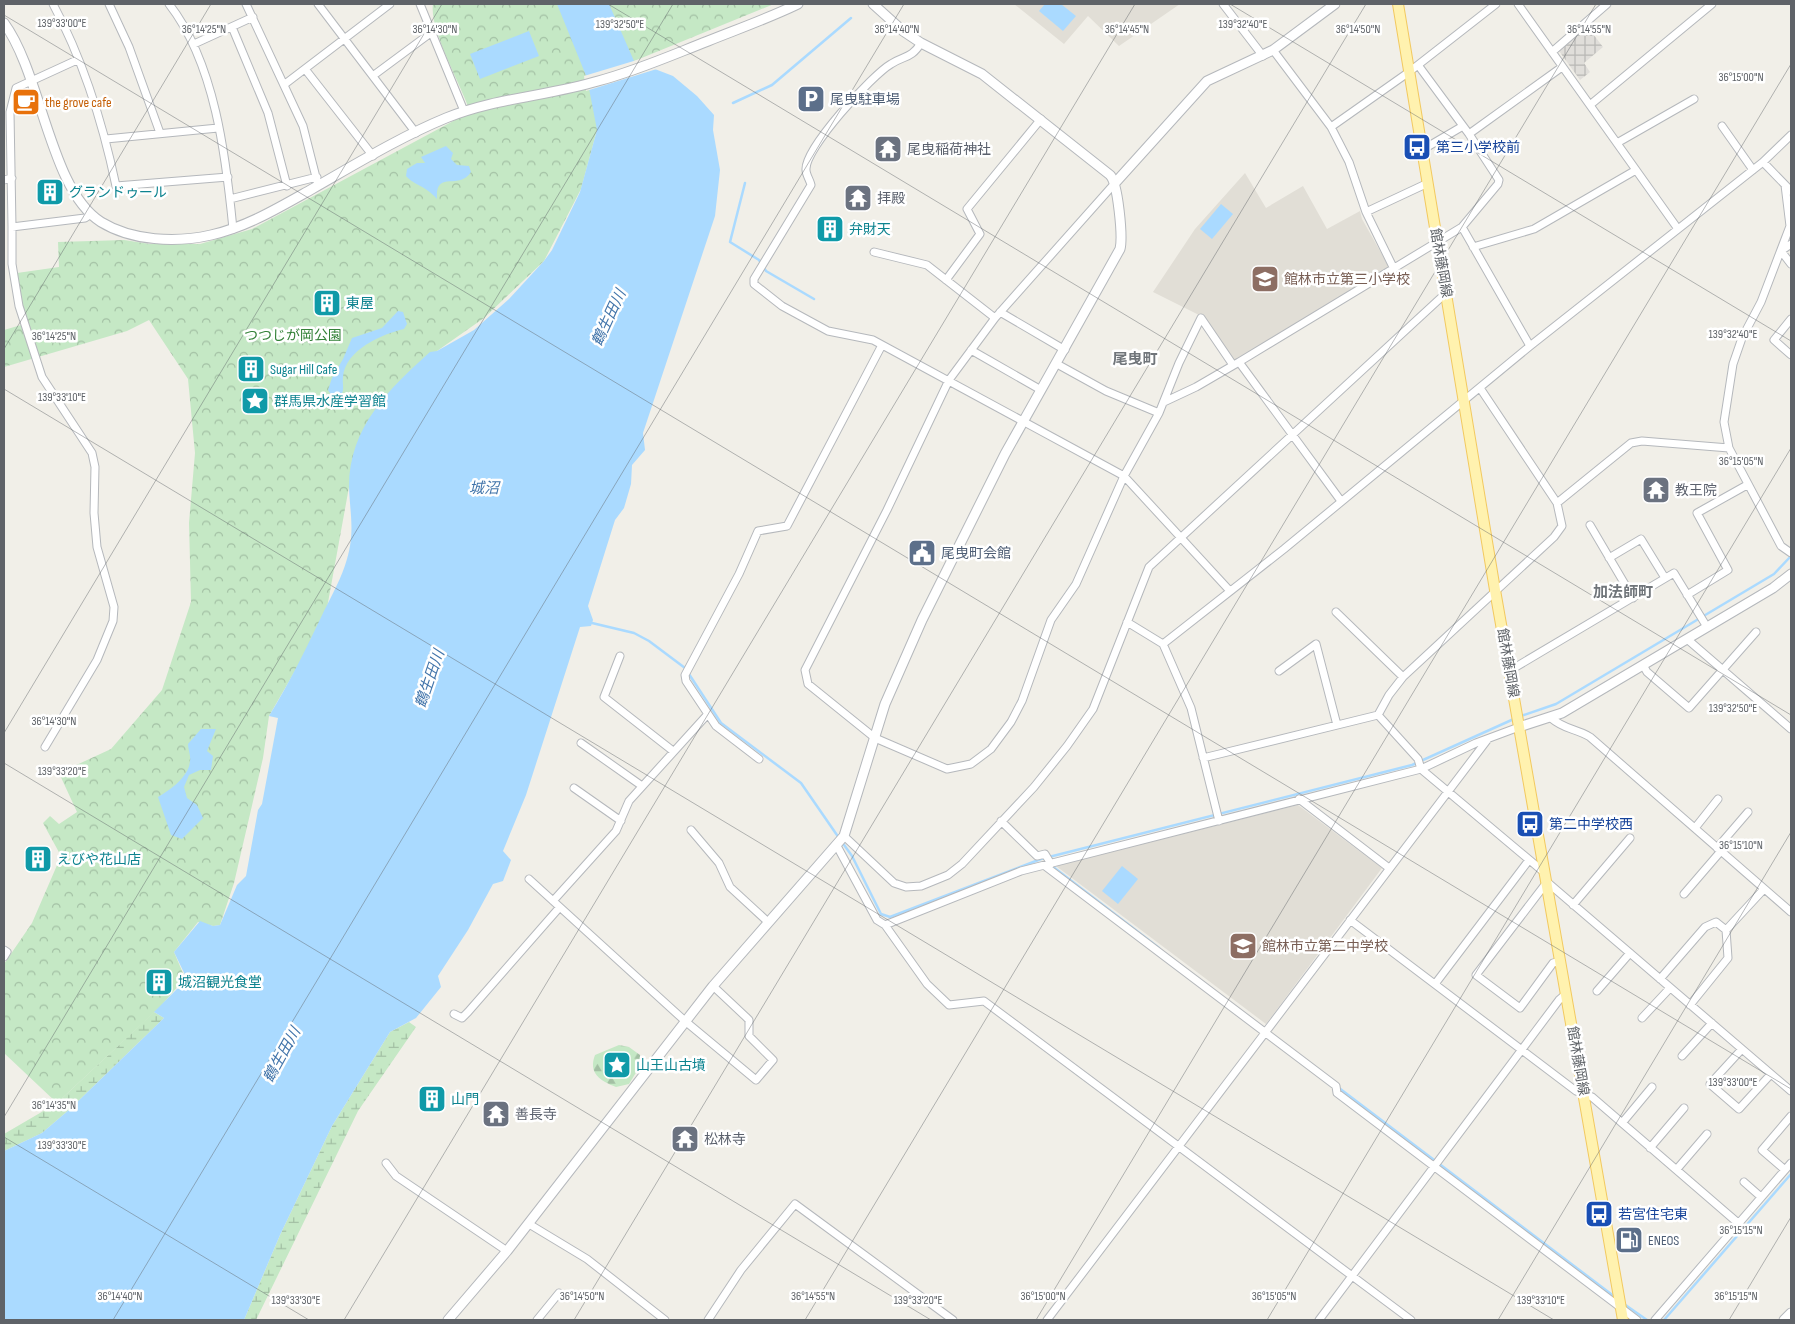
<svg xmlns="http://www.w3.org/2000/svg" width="1795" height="1324" viewBox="0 0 1795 1324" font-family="'Sofia Sans Condensed','Noto Sans JP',sans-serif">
  <defs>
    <pattern id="industrial-grid" width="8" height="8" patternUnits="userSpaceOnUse" patternTransform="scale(1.25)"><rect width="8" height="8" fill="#e0deda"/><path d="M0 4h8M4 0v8" fill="none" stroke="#b9b8b5"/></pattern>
    <pattern id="forest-firs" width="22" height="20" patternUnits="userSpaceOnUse" patternTransform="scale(1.25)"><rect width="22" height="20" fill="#c5e8c5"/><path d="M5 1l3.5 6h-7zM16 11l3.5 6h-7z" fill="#a3c0a4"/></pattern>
    <pattern id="wetland-marsh" width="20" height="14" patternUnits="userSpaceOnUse" patternTransform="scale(1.25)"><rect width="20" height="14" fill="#c5e8c5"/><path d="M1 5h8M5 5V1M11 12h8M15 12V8" fill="none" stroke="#a3c0a4"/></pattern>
    <pattern id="park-crowns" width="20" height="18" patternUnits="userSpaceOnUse" patternTransform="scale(1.25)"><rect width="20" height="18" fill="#c5e8c5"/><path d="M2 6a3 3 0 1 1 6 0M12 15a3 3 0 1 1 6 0" fill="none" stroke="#a3c0a4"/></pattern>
  </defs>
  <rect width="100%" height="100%" fill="#f1efe8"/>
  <path fill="url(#industrial-grid)" d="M 1587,26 L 1603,47 L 1584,63 L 1590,72 L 1580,80 L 1559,51 Z"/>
  <path fill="#e1ded6" d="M 1014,4 L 1180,4 L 1119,46 L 1088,16 L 1064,44 Z
    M 1245,173 L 1266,208 L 1303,186 L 1327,229 L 1360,211 L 1362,219 L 1389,267 L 1234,362 L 1205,318 L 1153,292 L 1195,229 Z
    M 1298,805 L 1382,868 L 1266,1024 L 1056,866 Z"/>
  <path fill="url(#forest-firs)" d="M 619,1045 L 629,1047 L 640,1055 L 640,1066 L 629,1084 L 616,1087 C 600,1081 588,1073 595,1055 Z"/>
  <path fill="url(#wetland-marsh)" d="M 154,1012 L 164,1018 L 70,1109 L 42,1133 L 4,1151 L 4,1134 L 57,1103 Z
    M 409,1022 L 416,1027 L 358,1111 L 256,1320 L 244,1320 L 280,1235 L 332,1126 L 390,1032 Z"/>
  <path fill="url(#park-crowns)" d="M 433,4 L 774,4 L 622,66 L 597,130 L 581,189 L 544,261 L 484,318 L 437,351 L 372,415 L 349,487 L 325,619 L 269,716 L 263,758 L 234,883 L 220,925 L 213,926 L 198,922 L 174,952 L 185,978 L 161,1006 L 57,1103 L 4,1053 L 4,964 L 32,923 L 61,856 L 43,823 L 50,816 L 59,824 L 77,812 L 59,773 L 111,749 L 162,690 L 191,602 L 189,523 L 195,453 L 188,379 L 149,320 L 127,331 L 4,367 L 4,330 L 21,325 L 25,319 L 17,273 L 59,267 L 58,242 L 124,240 L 150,244 L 200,244 L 252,229 L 470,112 C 461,84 429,30 433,4 Z"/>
  <path fill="#aadaff" d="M 557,4 L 609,4 L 634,61 L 673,76 L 697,96 L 714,115 L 713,130 L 720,170 L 715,216 L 643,433 L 645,450 L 632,465 L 631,484 L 624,508 L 615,520 L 588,606 L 593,620 L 591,626 L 580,627 L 526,795 L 503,851 L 511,860 L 503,881 L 493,884 L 468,930 L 438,976 L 441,987 L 416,1018 L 390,1032 L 332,1126 L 280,1235 L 244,1320 L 4,1320 L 4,1151 L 42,1133 L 70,1109 L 164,1018 L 154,1012 L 187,979 L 174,952 L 200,921 L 213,926 L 220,925 L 237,885 L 246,876 L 258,810 L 262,804 L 278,718 L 269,716 C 290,682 307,647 324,611 C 332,595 342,577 347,559 C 355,532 350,514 349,487 C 349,427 389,389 430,352 L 437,351 L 474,330 L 509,299 L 544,261 L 552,250 L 580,192 L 597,130 L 587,78 Z
    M 1045,4 L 1061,4 L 1076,16 L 1063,31 L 1039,11 Z
    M 529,31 L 539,56 L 480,79 L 470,54 Z
    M 446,146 L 453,153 L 451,159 L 457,165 L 469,166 L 471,172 C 459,191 435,169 437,199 C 425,185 415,186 406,176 L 407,169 L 417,163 L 425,163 L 421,157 Z
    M 1221,204 L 1233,214 L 1212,239 L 1200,229 Z
    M 398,311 L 403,312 L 407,324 L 404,329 C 382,334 345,350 343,377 C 342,385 345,388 341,396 L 333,398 L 328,390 L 332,378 L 343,359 L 352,338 L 382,328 Z
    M 201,729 L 216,729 L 207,751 L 213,756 L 211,770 L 200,770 L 189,775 L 184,787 L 187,798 L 197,805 L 203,818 L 182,839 L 171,835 L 158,797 C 170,790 189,777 190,761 C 191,756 188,749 188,744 Z
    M 1122,866 L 1138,879 L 1118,904 L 1102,891 Z"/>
  <path fill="#f1efe8" d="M 637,60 L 660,68 L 586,91 L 584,76 Z"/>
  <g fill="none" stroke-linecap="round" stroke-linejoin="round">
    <path stroke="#aadaff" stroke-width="2.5" d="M 733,103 L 772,85 L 851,18
      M 745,183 L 730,242 L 759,260 L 766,271 L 814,299
      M 592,623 L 634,633 L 649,641 L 685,668 L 721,723 L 801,783 L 839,838
      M 1521,716 L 1556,704 L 1774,574 L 1791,556
      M 842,842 L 852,856 L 881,914 L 890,917 L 1041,859 L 1412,765 L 1516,718
      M 1052,866 L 1159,948
      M 1339,1088 L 1615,1297
      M 1624,1304 L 1647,1320
      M 1664,1320 L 1791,1174"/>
    <defs>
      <path id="minor" d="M 53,4 C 83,60 103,124 116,186 L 228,177
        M 109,4 L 129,47 L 160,133
        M 169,4 C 215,63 226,157 233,229
        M 246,4 L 303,126 L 318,185
        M 318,4 L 416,133
        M 420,4 L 464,111
        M 1223,4 L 1263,56
        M 1518,4 L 1678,229
        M 232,27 L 268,113 L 287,186
        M 921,43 C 911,59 905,55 891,64 C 872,75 804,149 806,170 C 806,175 810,180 811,185 L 754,279 L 754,284 L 782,306 L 828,331 L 873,340 L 1124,476 L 1230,591
        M 194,44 L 253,17
        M 1273,50 L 1331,127 L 1349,162 L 1366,212
        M 1552,52 L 1607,4
        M 305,69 L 373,156
        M 374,75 L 432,32
        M 285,84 L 390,4
        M 1590,105 L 1712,4
        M 1722,126 L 1753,170
        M 1331,127 L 1409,72 L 1496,4
        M 1469,134 L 1562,67
        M 106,139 L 218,128
        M 1617,143 L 1694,99
        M 1422,150 L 1463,126
        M 1763,162 L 1791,191
        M 4,180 L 12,178
        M 1115,183 L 995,318 L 949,380 L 887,510 L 805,670 L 808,684 L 875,738 L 947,769 L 971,764 L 991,749 L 1011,722 L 1022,701 L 1051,620 L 1076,584 L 1124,476 L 1159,413 L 1179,363 L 1201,318 L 1233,365
        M 1785,185 L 1790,226 L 1761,302 L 1742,338 L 1733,364 L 1724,422 L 1729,448 L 1781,546 L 1791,553
        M 230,199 L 317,177
        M 12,227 L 85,218 L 91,214
        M 1462,227 L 1530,346
        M 1791,244 L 1781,251 L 1791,264
        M 1473,247 L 1534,229 L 1636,170
        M 874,252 L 927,265 L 995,318
        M 1394,269 L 1366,212 L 1428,183
        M 946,280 L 980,234 L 967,209 L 1041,119
        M 1000,312 L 1065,350
        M 1791,319 L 1774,340 L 1791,355
        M 971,350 L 1041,390
        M 1239,362 L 1462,227 L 1498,184 L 1499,180 L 1469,134 L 1418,65
        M 1057,364 L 1106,391 L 1159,413
        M 1480,388 L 1557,503 L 1562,526 L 1554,537 L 1403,677 L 1389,695 L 1378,715 L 1418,759 L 1421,769 L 1545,873
        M 1164,402 L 1196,387 L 1239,362 L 1341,501
        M 1557,503 L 1631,443 L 1642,441 L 1729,448
        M 1590,525 L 1633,598
        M 1609,558 L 1641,539 L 1665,578
        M 1687,595 L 1728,570 L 1697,513 L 1747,485
        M 1336,612 L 1403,677
        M 1127,622 L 1163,644 L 1191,708 L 1219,821
        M 1687,639 L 1791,729
        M 1163,644 L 1284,549 L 1530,346 L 1763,162 L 1791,135
        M 620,656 L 604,697 L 673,751
        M 1643,665 L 1647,672 L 1689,708 L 1756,632
        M 1279,671 L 1316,644 L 1337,725
        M 1509,671 L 1674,573 L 1707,627
        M 1551,718 C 1565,730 1575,728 1590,737 L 1791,912
        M 581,743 L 642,786
        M 45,747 L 97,660 L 113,621 L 114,607 L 97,547 L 94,513 L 95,467 L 92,453 L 42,377 L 19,306 L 12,264 L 12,227 L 10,112 L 16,88 L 77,60
        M 1203,758 L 1378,715
        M 759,759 L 716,726 L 686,681 L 685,675 L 739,574 L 758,531 L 787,526 L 882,345
        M 574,788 L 621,821
        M 1299,799 L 1389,868
        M 1001,821 L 1037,856 L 1045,854 L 1051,864
        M 1695,828 L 1718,799
        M 691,830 L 719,863 L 730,887 L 768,922
        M 844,836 L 894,883 L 906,887 L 921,886 L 948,875 L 962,864 L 1034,787 L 1067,746 L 1093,709 L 1149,567 L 1446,293
        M 837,846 L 877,920 L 885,925 L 1021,871 L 1421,769 L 1476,743 L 1519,727
        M 1717,848 L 1748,812
        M 1045,866 L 1336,1086 L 1337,1093 L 1637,1320
        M 529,879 L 685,1021 L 756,1080 L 773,1060 L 749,1036 L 749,1020 L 746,1017 L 713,986
        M 1684,894 L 1721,851
        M 553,901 L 616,831 L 629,801 L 707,715
        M 1573,905 L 1630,838
        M 1350,920 L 1576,1091 L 1592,1097 L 1738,1223
        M 885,925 L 927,984 L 949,1005 L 984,1001 L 1411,1320
        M 4,950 L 7,952 L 4,957
        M 1561,961 L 1553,963 L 1520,1008 L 1476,975 L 1547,882 L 1791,1091
        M 1660,979 L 1705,927 L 1716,922 L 1726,930
        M 1435,984 L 1529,860
        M 1597,991 L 1630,953
        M 1690,1005 L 1728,958 L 1726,930 L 1764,889
        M 454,1014 L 462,1018 L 468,1012 L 559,908
        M 1642,1018 L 1670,988
        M 1742,1049 L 1710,1084 L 1739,1109 L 1771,1074
        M 1682,1056 L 1712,1023
        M 1622,1123 L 1652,1087
        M 1650,1148 L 1684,1108
        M 386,1163 L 396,1176 L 507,1251
        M 1677,1169 L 1707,1134
        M 1785,1170 L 1762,1150 L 1791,1116
        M 1744,1182 L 1761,1197
        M 529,1224 L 587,1259 L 665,1320
        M 537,1320 L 559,1293
        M 708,1320 L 741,1270 L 795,1204 L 953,1320
        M 1047,1320 L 1488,739
        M 1319,1320 L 1559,1000 L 1566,994
        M 1655,1320 L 1791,1163"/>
      <path id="tertiary" d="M 4,23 C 42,75 50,190 101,222 C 132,241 176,243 211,235 C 247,227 280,207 312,189 C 356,164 400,137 446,118 C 495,98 548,96 598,81 C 636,71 672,55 708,41 C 738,29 769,18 798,4
        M 1115,183 L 1207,81 L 1273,50 L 1335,4
        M 1519,727 L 1562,713 L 1773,588 L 1791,574
        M 448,1320 L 507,1251 L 713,986 L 844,836 L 885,704 L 922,620 L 1005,454 L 1120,249 C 1123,237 1118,183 1110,175 L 982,74 L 921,43 L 903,31 L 873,4
        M 1784,1320 L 1791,1313"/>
      <path id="primary" d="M 1398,4 L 1495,590 L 1623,1320"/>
    </defs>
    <use href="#minor" stroke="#b5b8bc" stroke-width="9"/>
    <use href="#tertiary" stroke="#b5b8bc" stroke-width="11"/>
    <use href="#primary" stroke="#f2c960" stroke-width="12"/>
    <use href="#minor" stroke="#fff" stroke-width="7"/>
    <use href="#tertiary" stroke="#fff" stroke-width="9"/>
    <use href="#primary" stroke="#fff2af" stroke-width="10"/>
  </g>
  <path fill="none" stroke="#5f6368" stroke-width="1" stroke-opacity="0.45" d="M 608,4 L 1791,715M 1230,4 L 1791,341M 4,15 L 1791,1089M 4,349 L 211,4M 4,389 L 1554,1320M 4,733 L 442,4M 4,763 L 931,1320M 4,1117 L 673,4M 4,1137 L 309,1320M 113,1320 L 904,4M 344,1320 L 1135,4M 574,1320 L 1366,4M 805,1320 L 1596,4M 1036,1320 L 1791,64M 1267,1320 L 1791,448M 1498,1320 L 1791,832M 1729,1320 L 1791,1217"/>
  <defs>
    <symbol id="parking-square" viewBox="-11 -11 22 22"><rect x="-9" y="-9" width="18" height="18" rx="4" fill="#5c6f8a" stroke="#fff"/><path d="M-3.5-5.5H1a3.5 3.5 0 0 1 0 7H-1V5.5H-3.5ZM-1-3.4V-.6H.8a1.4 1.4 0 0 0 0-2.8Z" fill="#fff"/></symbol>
    <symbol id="cafe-square" viewBox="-11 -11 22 22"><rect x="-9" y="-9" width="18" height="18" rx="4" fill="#e8710a" stroke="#fff"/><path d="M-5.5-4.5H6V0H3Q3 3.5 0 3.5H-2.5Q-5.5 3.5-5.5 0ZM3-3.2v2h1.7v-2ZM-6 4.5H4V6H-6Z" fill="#fff"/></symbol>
    <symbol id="bus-square" viewBox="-11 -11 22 22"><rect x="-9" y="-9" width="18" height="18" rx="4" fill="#1a4fb4" stroke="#fff"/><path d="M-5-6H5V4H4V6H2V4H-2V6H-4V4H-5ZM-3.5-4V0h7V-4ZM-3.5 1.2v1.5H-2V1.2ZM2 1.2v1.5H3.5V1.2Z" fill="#fff"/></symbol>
    <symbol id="temple-square" viewBox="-11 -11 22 22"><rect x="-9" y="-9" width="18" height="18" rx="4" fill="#6b7280" stroke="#fff"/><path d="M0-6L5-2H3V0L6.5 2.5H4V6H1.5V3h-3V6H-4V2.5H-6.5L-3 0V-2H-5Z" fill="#fff"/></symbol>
    <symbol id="building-square" viewBox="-11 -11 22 22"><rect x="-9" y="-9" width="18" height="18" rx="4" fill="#0f9aa8" stroke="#fff"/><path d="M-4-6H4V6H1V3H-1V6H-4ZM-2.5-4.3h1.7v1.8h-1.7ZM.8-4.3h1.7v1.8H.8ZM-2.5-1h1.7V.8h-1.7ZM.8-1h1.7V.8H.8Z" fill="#fff"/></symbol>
    <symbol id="school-square" viewBox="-11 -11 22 22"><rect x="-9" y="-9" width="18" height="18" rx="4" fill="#8d6e63" stroke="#fff"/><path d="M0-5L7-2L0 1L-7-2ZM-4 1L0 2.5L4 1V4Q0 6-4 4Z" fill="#fff"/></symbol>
    <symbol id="sight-square" viewBox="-11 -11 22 22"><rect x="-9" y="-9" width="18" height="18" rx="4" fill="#0f9aa8" stroke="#fff"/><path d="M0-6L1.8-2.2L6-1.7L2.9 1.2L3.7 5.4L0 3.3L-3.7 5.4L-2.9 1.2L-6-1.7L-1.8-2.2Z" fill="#fff"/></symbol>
    <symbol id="civic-square" viewBox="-11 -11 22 22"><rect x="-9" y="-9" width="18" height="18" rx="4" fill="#5c6f8a" stroke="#fff"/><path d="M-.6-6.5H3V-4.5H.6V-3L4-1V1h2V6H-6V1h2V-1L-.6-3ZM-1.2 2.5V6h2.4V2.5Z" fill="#fff"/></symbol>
    <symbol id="fuel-square" viewBox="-11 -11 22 22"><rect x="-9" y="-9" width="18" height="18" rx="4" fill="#5c6f8a" stroke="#fff"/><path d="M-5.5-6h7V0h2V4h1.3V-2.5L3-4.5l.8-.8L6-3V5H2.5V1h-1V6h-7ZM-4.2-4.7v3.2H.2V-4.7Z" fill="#fff"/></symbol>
  </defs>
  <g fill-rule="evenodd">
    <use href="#parking-square" x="795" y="83" width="32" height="32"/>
    <use href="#cafe-square" x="10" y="86" width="32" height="32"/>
    <use href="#bus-square" x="1401" y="131" width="32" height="32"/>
    <use href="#temple-square" x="872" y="133" width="32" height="32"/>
    <use href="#building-square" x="34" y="176" width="32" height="32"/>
    <use href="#temple-square" x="842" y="182" width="32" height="32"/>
    <use href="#building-square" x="814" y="213" width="32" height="32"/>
    <use href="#school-square" x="1249" y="263" width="32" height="32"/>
    <use href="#building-square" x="311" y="287" width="32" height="32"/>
    <use href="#building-square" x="235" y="353" width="32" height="32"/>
    <use href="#sight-square" x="239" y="385" width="32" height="32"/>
    <use href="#temple-square" x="1640" y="474" width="32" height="32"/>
    <use href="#civic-square" x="906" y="537" width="32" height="32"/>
    <use href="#bus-square" x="1514" y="808" width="32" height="32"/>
    <use href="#building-square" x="22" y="843" width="32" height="32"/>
    <use href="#school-square" x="1227" y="930" width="32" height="32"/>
    <use href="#building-square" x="143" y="966" width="32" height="32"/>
    <use href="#sight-square" x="601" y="1049" width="32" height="32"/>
    <use href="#building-square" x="416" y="1083" width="32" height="32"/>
    <use href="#temple-square" x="480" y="1098" width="32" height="32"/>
    <use href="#temple-square" x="669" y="1123" width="32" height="32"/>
    <use href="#bus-square" x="1583" y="1198" width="32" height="32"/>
    <use href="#fuel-square" x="1613" y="1224" width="32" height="32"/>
  </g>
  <g text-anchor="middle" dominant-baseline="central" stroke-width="5" stroke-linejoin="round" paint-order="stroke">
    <g font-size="14" fill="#4e5e75" stroke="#fff" text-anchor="start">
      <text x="830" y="99">尾曳駐車場</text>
      <text x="941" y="553">尾曳町会館</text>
      <text x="1648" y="1240">ENEOS</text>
    </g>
    <g font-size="14" fill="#c56008" stroke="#fff" text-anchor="start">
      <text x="45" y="102">the grove cafe</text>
    </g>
    <g font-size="14" fill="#164399" stroke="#fff" text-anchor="start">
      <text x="1436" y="147">第三小学校前</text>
      <text x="1549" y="824">第二中学校西</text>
      <text x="1618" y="1214">若宮住宅東</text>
    </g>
    <g font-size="14" fill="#5b616d" stroke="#fff" text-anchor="start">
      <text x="907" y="149">尾曳稲荷神社</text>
      <text x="877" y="198">拝殿</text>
      <text x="1675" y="490">教王院</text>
      <text x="515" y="1114">善長寺</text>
      <text x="704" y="1139">松林寺</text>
    </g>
    <g font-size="14" fill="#0d838f" stroke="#fff" text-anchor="start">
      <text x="69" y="192">グランドゥール</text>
      <text x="849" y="229">弁財天</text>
      <text x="346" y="303">東屋</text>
      <text x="270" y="369">Sugar Hill Cafe</text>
      <text x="274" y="401">群馬県水産学習館</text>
      <text x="57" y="859">えびや花山店</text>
      <text x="178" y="982">城沼観光食堂</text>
      <text x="636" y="1065">山王山古墳</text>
      <text x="451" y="1099">山門</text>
    </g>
    <g font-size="14" fill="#5f6368" stroke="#fff">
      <text transform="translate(1441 263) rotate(80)">館林藤岡線</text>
      <text transform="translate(1508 663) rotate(80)">館林藤岡線</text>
      <text transform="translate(1578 1061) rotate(80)">館林藤岡線</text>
    </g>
    <g font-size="14" fill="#785e54" stroke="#fff" text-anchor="start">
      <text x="1284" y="279">館林市立第三小学校</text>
      <text x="1262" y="946">館林市立第二中学校</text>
    </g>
    <g font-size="14" fill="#348238" stroke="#fff">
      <text x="293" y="335">つつじが岡公園</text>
    </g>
    <g font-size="15" font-style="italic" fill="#4174aa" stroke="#fff">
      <text transform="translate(609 318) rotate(-65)">鶴生田川</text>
      <text x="484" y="488">城沼</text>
      <text transform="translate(430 679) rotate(-71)">鶴生田川</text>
      <text transform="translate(282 1055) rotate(-61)">鶴生田川</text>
    </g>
    <g font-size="15" font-weight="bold" fill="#70757a" stroke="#fff">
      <text x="1135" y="359">尾曳町</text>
      <text x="1623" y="592">加法師町</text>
    </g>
  </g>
  <g font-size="12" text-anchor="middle" fill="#5f6368" stroke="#fff" stroke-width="5" stroke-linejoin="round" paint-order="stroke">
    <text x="62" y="27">139°33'00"E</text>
    <text x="620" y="28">139°32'50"E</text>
    <text x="1243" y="28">139°32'40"E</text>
    <text x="435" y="33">36°14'30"N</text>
    <text x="897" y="33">36°14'40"N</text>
    <text x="1127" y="33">36°14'45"N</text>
    <text x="1589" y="33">36°14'55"N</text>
    <text x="204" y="33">36°14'25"N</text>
    <text x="1358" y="33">36°14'50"N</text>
    <text x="1741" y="81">36°15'00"N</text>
    <text x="1733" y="338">139°32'40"E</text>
    <text x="54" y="340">36°14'25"N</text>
    <text x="62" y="401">139°33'10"E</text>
    <text x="1741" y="465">36°15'05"N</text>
    <text x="1733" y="712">139°32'50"E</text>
    <text x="54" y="725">36°14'30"N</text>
    <text x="62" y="775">139°33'20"E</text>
    <text x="1741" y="849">36°15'10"N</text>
    <text x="1733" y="1086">139°33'00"E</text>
    <text x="54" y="1109">36°14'35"N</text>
    <text x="62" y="1149">139°33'30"E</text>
    <text x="1741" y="1234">36°15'15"N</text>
    <text x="120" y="1300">36°14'40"N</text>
    <text x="582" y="1300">36°14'50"N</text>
    <text x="813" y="1300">36°14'55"N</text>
    <text x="1043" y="1300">36°15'00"N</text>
    <text x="1274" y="1300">36°15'05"N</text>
    <text x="1736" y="1300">36°15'15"N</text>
    <text x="296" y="1304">139°33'30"E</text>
    <text x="918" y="1304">139°33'20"E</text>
    <text x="1541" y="1304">139°33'10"E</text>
  </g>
  <rect width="1795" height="1324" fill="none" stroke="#5f6368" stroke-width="10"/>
</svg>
